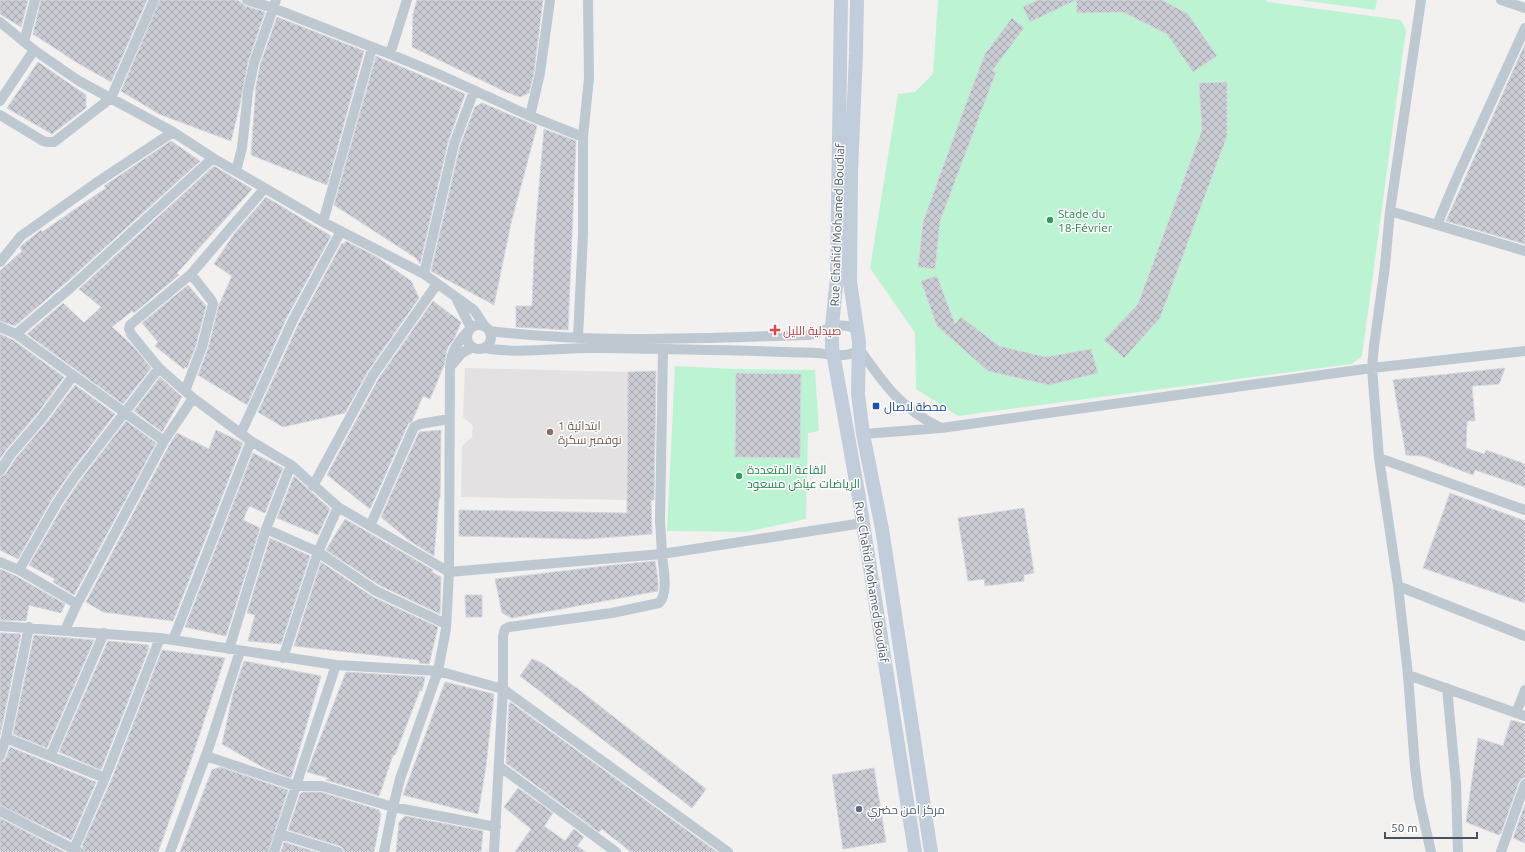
<svg xmlns="http://www.w3.org/2000/svg" width="1525" height="852" viewBox="0 0 1525 852" font-family="Ubuntu,Cairo,sans-serif">
  <defs>
    <pattern id="building-cross-hatch" width="8" height="8" patternUnits="userSpaceOnUse"><rect width="8" height="8" fill="#caccd3"/><path d="M0 0l8 8M0 8l8-8" fill="none" stroke="#a6a8af"/></pattern>
  </defs>
  <rect width="100%" height="100%" fill="#f3f0f0"/>
  <path fill="#e4e1e2" d="M 465,368 L 628,372 L 627,500 L 461,497 L 462,446 L 472,437 L 473,426 L 463,417 Z"/>
  <path fill="#bcf4d3" d="M 938,0 L 1266,0 L 1268,2 L 1401,20 L 1406,30 L 1362,356 L 1352,364 L 958,416 L 916,389 L 915,333 L 870,268 L 898,94 L 915,92 L 933,74 Z
    M 1299,0 L 1377,0 L 1375,10 Z
    M 675,366 L 736,369 L 815,370 L 819,431 L 808,433 L 806,519 L 746,532 L 667,531 Z"/>
  <path fill="url(#building-cross-hatch)" stroke="#d4d6dd" d="M 0,0 L 28,0 L 21,27 L 0,14 Z
    M 41,0 L 147,0 L 111,82 L 76,62 L 33,34 Z
    M 160,0 L 236,0 L 241,2 L 245,6 L 265,12 L 248,62 L 240,104 L 231,141 L 159,114 L 121,91 Z
    M 417,0 L 543,0 L 534,72 L 529,93 L 520,97 L 504,91 L 412,47 L 413,14 Z
    M 1038,0 L 1076,0 L 1030,22 L 1023,7 Z
    M 1076,0 L 1162,0 L 1188,14 L 1217,56 L 1193,72 L 1167,34 L 1123,12 L 1077,13 Z
    M 277,17 L 364,51 L 327,185 L 251,155 L 256,86 L 260,65 Z
    M 1012,18 L 1024,28 L 992,71 L 996,72 L 940,221 L 935,269 L 918,267 L 923,222 L 964,109 L 985,54 Z
    M 1525,44 L 1525,244 L 1446,221 Z
    M 376,56 L 465,94 L 448,142 L 420,264 L 416,258 L 334,205 Z
    M 38,62 L 86,95 L 86,108 L 52,134 L 7,108 Z
    M 1227,82 L 1227,136 L 1160,318 L 1124,358 L 1104,340 L 1138,304 L 1202,130 L 1199,83 Z
    M 482,103 L 537,126 L 511,223 L 494,305 L 431,271 L 460,146 L 475,107 Z
    M 544,129 L 576,141 L 568,330 L 516,327 L 516,306 L 532,306 L 535,234 Z
    M 171,141 L 200,161 L 69,280 L 15,326 L 0,321 L 0,271 L 22,251 L 20,248 L 21,246 L 41,230 L 42,232 L 106,188 L 104,186 Z
    M 214,166 L 252,189 L 177,273 L 179,275 L 134,313 L 132,311 L 112,327 L 132,345 L 151,368 L 123,404 L 27,334 L 63,303 L 84,323 L 101,307 L 79,289 Z
    M 266,197 L 331,236 L 287,317 L 247,405 L 198,375 L 208,349 L 219,305 L 232,276 L 214,264 L 234,234 Z
    M 346,241 L 377,257 L 411,281 L 419,298 L 368,371 L 345,413 L 283,427 L 258,412 L 299,323 L 342,243 L 344,244 Z
    M 937,276 L 955,324 L 961,317 L 999,346 L 1046,357 L 1091,349 L 1098,373 L 1049,385 L 988,371 L 937,326 L 921,281 Z
    M 188,285 L 206,306 L 196,345 L 187,368 L 185,367 L 184,369 L 155,346 L 158,342 L 142,323 Z
    M 433,301 L 461,322 L 455,337 L 447,349 L 444,365 L 430,399 L 423,396 L 412,421 L 408,424 L 370,509 L 327,475 L 379,378 Z
    M 0,334 L 13,340 L 64,377 L 37,414 L 6,450 L 0,459 Z
    M 1505,368 L 1499,384 L 1472,386 L 1475,421 L 1467,421 L 1466,448 L 1484,454 L 1486,450 L 1525,464 L 1525,487 L 1475,470 L 1473,475 L 1423,456 L 1406,455 L 1393,380 Z
    M 656,371 L 654,500 L 651,500 L 652,534 L 587,539 L 459,536 L 459,510 L 627,513 L 628,372 Z
    M 736,373 L 801,374 L 800,458 L 735,457 Z
    M 160,377 L 182,397 L 162,432 L 134,411 Z
    M 75,385 L 115,414 L 69,474 L 52,499 L 18,559 L 0,550 L 0,477 L 5,475 L 16,458 L 47,422 Z
    M 126,421 L 156,443 L 74,595 L 53,582 L 55,579 L 29,565 L 63,506 L 79,482 Z
    M 216,430 L 243,443 L 173,621 L 103,612 L 86,602 L 170,444 L 177,433 L 209,449 Z
    M 441,430 L 440,498 L 439,498 L 434,556 L 410,541 L 381,517 L 419,432 Z
    M 253,453 L 283,468 L 265,513 L 249,506 L 243,520 L 260,528 L 226,636 L 185,627 Z
    M 294,476 L 330,509 L 318,535 L 277,518 Z
    M 1450,493 L 1525,521 L 1525,603 L 1423,568 Z
    M 1024,508 L 1034,573 L 1024,575 L 1024,581 L 985,586 L 984,579 L 968,581 L 958,518 Z
    M 345,519 L 433,570 L 432,572 L 441,577 L 440,614 L 379,585 L 326,550 Z
    M 270,538 L 310,556 L 281,644 L 248,641 L 255,615 L 247,613 Z
    M 655,561 L 658,580 L 658,591 L 512,618 L 502,613 L 495,579 L 614,565 Z
    M 321,562 L 373,597 L 438,627 L 429,664 L 419,663 L 419,660 L 294,646 Z
    M 0,569 L 16,576 L 65,604 L 61,613 L 29,605 L 26,621 L 0,620 Z
    M 465,595 L 482,595 L 482,617 L 466,617 Z
    M 0,633 L 21,634 L 0,735 Z
    M 34,635 L 94,640 L 47,748 L 13,734 Z
    M 108,641 L 149,645 L 148,648 L 149,648 L 101,770 L 59,752 Z
    M 162,650 L 225,658 L 191,760 L 158,852 L 85,852 L 82,846 L 111,781 Z
    M 532,659 L 542,663 L 578,689 L 706,789 L 692,808 L 520,676 Z
    M 244,661 L 321,676 L 291,778 L 266,769 L 222,744 L 233,694 Z
    M 346,672 L 425,677 L 422,691 L 420,690 L 395,755 L 393,755 L 379,796 L 326,780 L 329,778 L 307,772 Z
    M 445,682 L 494,694 L 486,766 L 478,814 L 403,795 Z
    M 510,702 L 717,852 L 631,852 L 602,829 L 599,832 L 506,763 L 509,705 Z
    M 1511,720 L 1525,724 L 1525,778 L 1521,779 L 1519,782 L 1501,833 L 1499,835 L 1466,822 L 1478,738 L 1503,746 Z
    M 10,747 L 96,782 L 71,840 L 0,805 L 0,762 L 4,761 L 6,758 Z
    M 220,767 L 288,790 L 268,852 L 180,852 L 212,770 Z
    M 874,768 L 886,842 L 843,849 L 832,775 Z
    M 518,788 L 553,813 L 544,826 L 565,841 L 574,829 L 584,837 L 577,846 L 586,852 L 515,852 L 531,829 L 504,807 Z
    M 303,792 L 321,792 L 379,810 L 381,815 L 374,852 L 344,852 L 343,848 L 340,846 L 288,830 L 300,794 Z
    M 1525,804 L 1525,843 L 1513,838 Z
    M 405,816 L 483,831 L 481,852 L 396,852 L 399,822 Z
    M 0,818 L 65,852 L 0,852 Z
    M 284,842 L 316,852 L 281,852 Z"/>
  <g fill="none" stroke-linecap="round" stroke-linejoin="round">
    <path stroke="#bdc8d1" stroke-width="10" d="M 247,0 L 273,8 L 390,54 L 436,73 L 530,116 L 583,137
      M 1421,0 L 1390,211 L 1525,251
      M 1501,0 L 1525,8
      M 0,22 L 34,50 L 79,81 L 173,132 L 213,158 L 323,222 L 424,274 L 474,310 L 484,325
      M 24,42 L 35,0
      M 390,54 L 407,0
      M 0,101 L 34,50
      M 0,115 L 43,141 L 47,142 L 54,142 L 111,98 L 154,0
      M 530,116 L 540,73 L 550,0
      M 236,171 L 242,148 L 248,92 L 254,63 L 276,0
      M 264,189 L 191,274 L 130,325 L 129,329 L 131,334 L 159,368 L 193,398 L 251,441 L 291,465 L 338,507 L 449,572 L 662,554 C 663,568 669,593 659,603 L 612,613 L 509,627 L 505,629 L 503,636 L 503,689 L 494,852
      M 1390,211 L 1385,266 L 1374,346 L 1372,368 L 1379,458 L 1398,586 L 1408,675 L 1415,767 L 1419,798 L 1431,852
      M 323,222 L 372,48
      M 1437,225 L 1454,184 L 1525,28
      M 0,262 L 21,236 L 96,183 L 173,132
      M 424,274 L 454,144 L 474,91
      M 457,300 L 471,328
      M467 337a12 12 0 1 1 24 0a12 12 0 1 1-24 0Z
      M 0,327 L 16,334 L 164,441
      M 490,331 C 595,344 702,338 807,335 C 829,333 832,319 857,329
      M 16,334 L 68,290 L 213,158
      M 578,338 L 583,234 L 583,137 L 589,78 L 588,0
      M 484,348 C 520,354 557,348 593,348 C 668,349 743,350 818,353 C 833,355 846,358 860,350 C 885,385 900,408 941,428
      M 663,349 L 660,520 L 662,554 L 863,523
      M 450,367 L 462,353 L 473,347
      M 185,391 L 202,347 L 213,304 L 212,301 L 191,274
      M 241,433 L 293,320 L 341,231
      M 863,434 L 941,428 L 1372,368 L 1525,351
      M 1379,458 L 1525,510
      M 0,471 L 11,454 L 42,418 L 73,376
      M 313,486 L 373,375 L 437,284
      M 370,526 L 414,427 L 420,424 L 449,419
      M 266,529 L 318,552 L 376,591 L 446,624
      M 0,562 L 19,570 L 77,604 L 65,630
      M 19,570 L 57,503 L 74,478 L 159,368
      M 1398,586 L 1525,636
      M 77,604 L 164,441 L 193,398
      M 0,626 L 160,638 L 336,665 L 438,671 L 503,689 L 728,852
      M 173,640 L 251,441
      M 229,649 L 266,529 L 291,465
      M 283,658 L 318,552 L 338,507
      M 1408,675 L 1525,716
      M 1447,688 L 1456,784 L 1458,852
      M 1516,713 L 1525,690
      M 6,738 L 105,778
      M 51,755 L 104,633
      M 0,756 L 6,738 L 29,627
      M 206,756 L 296,786 L 322,786 L 393,807 L 496,827
      M 499,766 L 616,852
      M 0,811 L 79,852
      M 280,834 L 338,852
      M 74,849 L 105,778 L 160,638
      M 170,852 L 209,747 L 240,651
      M 274,852 L 336,665
      M 384,852 L 393,807 L 400,779 L 438,671 L 446,629 L 449,572 L 450,367 C 451,351 458,342 468,331
      M 1501,852 L 1525,784"/>
    <path stroke="#c2cddb" stroke-width="14" d="M 841,0 L 837,277 L 832,326 L 832,347 L 859,498 L 915,852
      M 857,0 L 856,53 L 851,172 L 850,282 L 859,342 L 858,394 L 863,434 L 882,529 L 931,852"/>
  </g>
  <g fill="#2e9e5b" stroke="#fff" stroke-width="1.5">
    <circle cx="1050" cy="220" r="4"/>
    <circle cx="739" cy="476" r="4"/>
  </g>
  <path fill="#e0444e" stroke="#fff" stroke-width="1.5" d="M773 324h4v4h4v4h-4v4h-4v-4h-4v-4h4z"/>
  <rect fill="#1a4fb4" stroke="#fff" stroke-width="1.5" x="872" y="402" width="8" height="8" rx="2"/>
  <circle fill="#8d6e63" stroke="#fff" stroke-width="1.5" cx="550" cy="432" r="4"/>
  <circle fill="#5c6f8a" stroke="#fff" stroke-width="1.5" cx="859" cy="809" r="4"/>
  <g text-anchor="middle" dominant-baseline="central" stroke-width="3" stroke-linejoin="round" paint-order="stroke">
    <g font-size="12" fill="#27864d" stroke="#fff" text-anchor="start">
      <text x="1058" y="213">Stade du<tspan x="1058" dy="14">18-Février</tspan></text>
      <text x="747" y="469">القاعة المتعددة<tspan x="747" dy="14">الرياضات عياض مسعود</tspan></text>
    </g>
    <g font-size="12" fill="#465360" stroke="#fff">
      <text transform="translate(837 225) rotate(-88)">Rue Chahid Mohamed Boudiaf</text>
      <text transform="translate(872 582) rotate(81)">Rue Chahid Mohamed Boudiaf</text>
    </g>
    <g font-size="12" fill="#be3a42" stroke="#fff" text-anchor="start">
      <text x="783" y="330">صيدلية الليل</text>
    </g>
    <g font-size="12" fill="#164399" stroke="#fff" text-anchor="start">
      <text x="884" y="406">محطة لاصال</text>
    </g>
    <g font-size="12" fill="#785e54" stroke="#fff" text-anchor="start">
      <text x="558" y="425">ابتدائية 1<tspan x="558" dy="14">نوفمبر سكرة</tspan></text>
    </g>
    <g font-size="12" fill="#4e5e75" stroke="#fff" text-anchor="start">
      <text x="867" y="809">مركز امن حضري</text>
    </g>
  </g>
  <path d="M1385 832v6h92v-6" fill="none" stroke="#465360" stroke-width="2"/>
  <text x="1391" y="832" font-size="12" fill="#465360" stroke="#ffffff" stroke-width="3" paint-order="stroke">50 m</text>
</svg>
